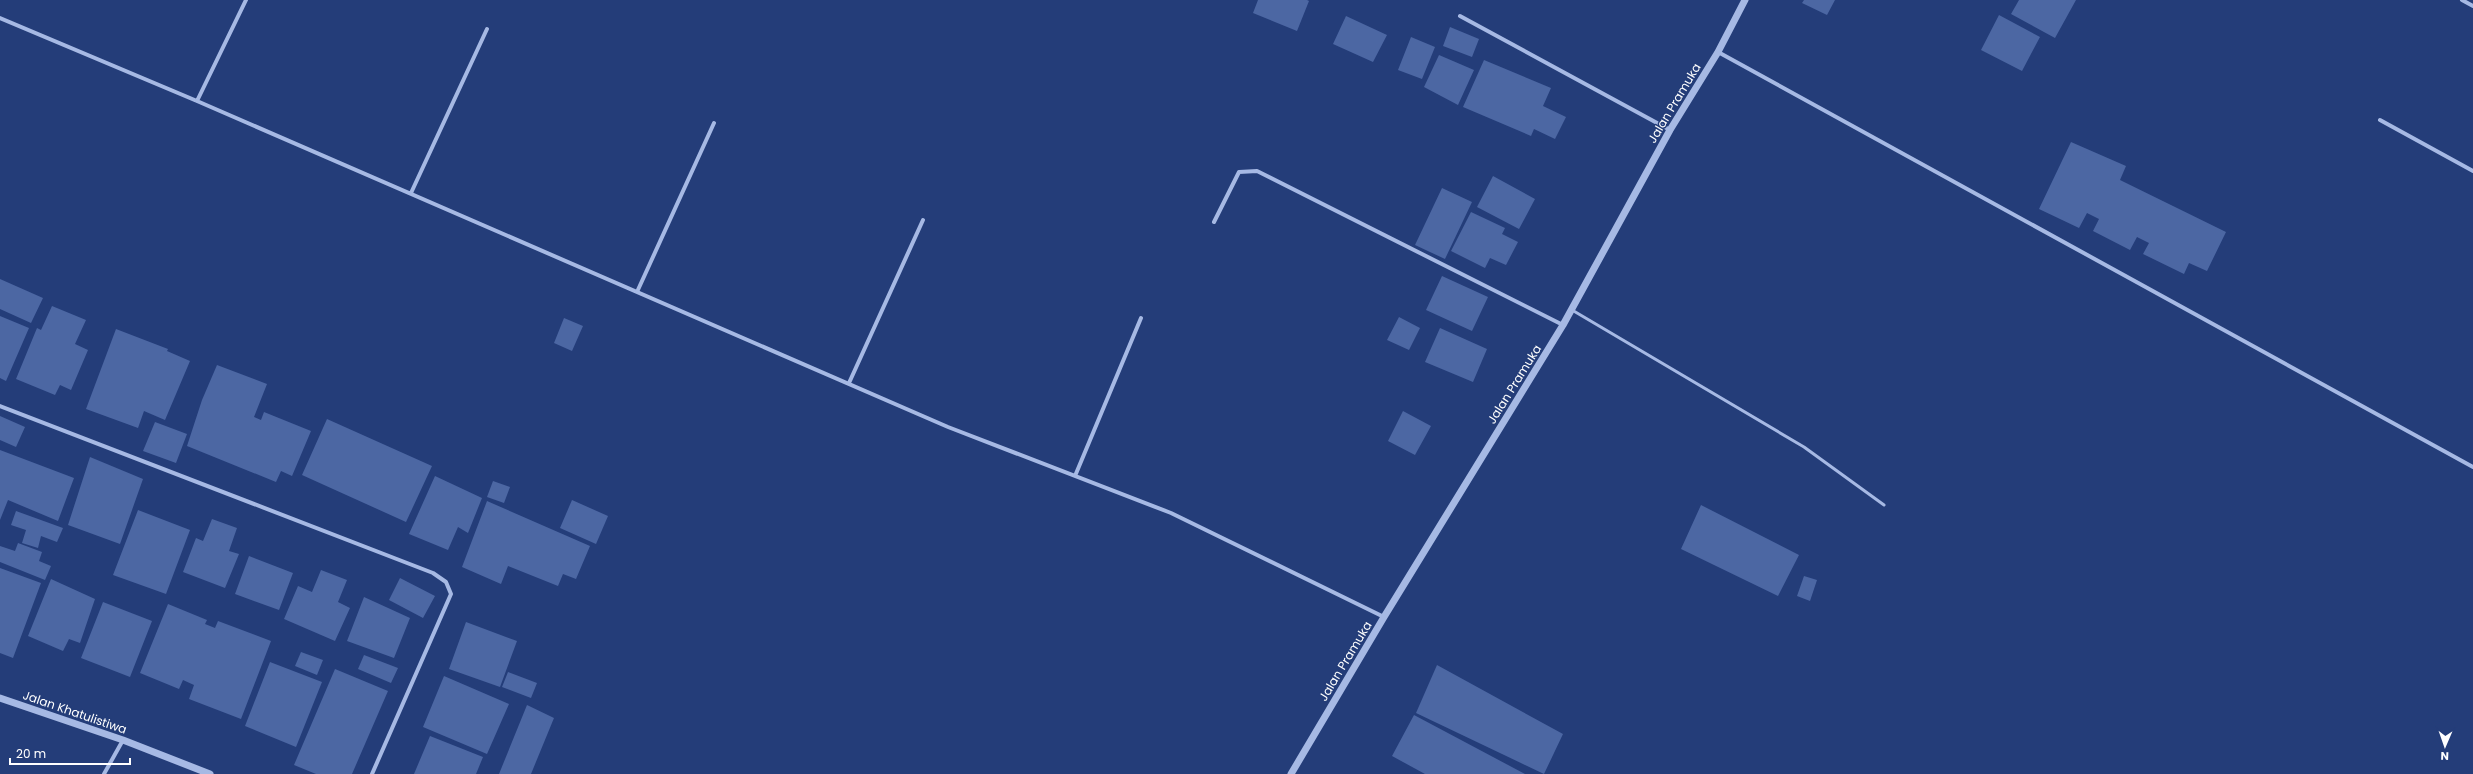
<svg xmlns="http://www.w3.org/2000/svg" width="2473" height="774" viewBox="0 0 2473 774" font-family="Poppins,sans-serif">
  <rect width="100%" height="100%" fill="#243d79"/>
  <path fill="#4c67a3" d="M 1258,0 L 1307,0 L 1309,1 L 1297,31 L 1253,13 Z
    M 1804,0 L 1835,0 L 1827,15 L 1802,3 Z
    M 2019,0 L 2076,0 L 2055,38 L 2011,14 Z
    M 1999,15 L 2040,37 L 2022,71 L 1981,50 Z
    M 1346,16 L 1387,35 L 1373,62 L 1333,44 Z
    M 1450,27 L 1479,39 L 1472,57 L 1443,46 Z
    M 1411,37 L 1435,47 L 1422,79 L 1398,70 Z
    M 1439,55 L 1474,70 L 1458,105 L 1424,87 Z
    M 1484,60 L 1551,88 L 1543,106 L 1566,117 L 1555,139 L 1534,129 L 1531,136 L 1463,107 Z
    M 2071,142 L 2126,166 L 2120,180 L 2226,232 L 2207,271 L 2189,263 L 2184,274 L 2143,254 L 2149,243 L 2137,237 L 2130,250 L 2093,231 L 2099,219 L 2087,213 L 2079,228 L 2039,209 Z
    M 1493,176 L 1535,199 L 1519,229 L 1477,207 Z
    M 1442,188 L 1472,202 L 1445,259 L 1415,245 Z
    M 1471,212 L 1505,228 L 1502,234 L 1518,242 L 1506,265 L 1490,258 L 1485,268 L 1451,251 Z
    M 1442,276 L 1488,297 L 1472,331 L 1426,310 Z
    M 0,279 L 43,298 L 31,323 L 0,309 Z
    M 52,306 L 86,320 L 75,344 L 88,350 L 71,390 L 60,385 L 55,395 L 16,379 L 37,328 L 41,330 Z
    M 0,316 L 29,328 L 6,381 L 0,378 Z
    M 1399,317 L 1420,328 L 1409,350 L 1387,340 Z
    M 564,318 L 583,326 L 572,351 L 554,343 Z
    M 1440,328 L 1487,349 L 1473,382 L 1425,362 Z
    M 116,329 L 168,349 L 167,351 L 190,361 L 165,420 L 144,411 L 138,428 L 86,409 Z
    M 217,365 L 267,384 L 254,417 L 261,420 L 264,412 L 311,431 L 292,476 L 281,471 L 276,482 L 187,446 L 202,400 Z
    M 1403,411 L 1431,426 L 1415,455 L 1388,441 Z
    M 0,416 L 25,427 L 16,447 L 0,440 Z
    M 327,419 L 432,466 L 406,522 L 302,475 Z
    M 155,422 L 187,434 L 176,463 L 143,451 Z
    M 0,450 L 74,478 L 58,521 L 8,500 L 0,520 Z
    M 90,457 L 143,479 L 120,544 L 68,525 Z
    M 435,476 L 482,498 L 468,533 L 458,527 L 448,550 L 409,534 Z
    M 493,481 L 510,487 L 504,503 L 487,497 Z
    M 572,500 L 608,516 L 596,544 L 560,528 Z
    M 487,501 L 590,546 L 576,579 L 563,574 L 558,586 L 508,566 L 501,584 L 462,567 Z
    M 1701,505 L 1799,555 L 1778,596 L 1681,549 Z
    M 138,510 L 190,530 L 166,594 L 113,575 Z
    M 16,511 L 63,528 L 57,542 L 41,536 L 38,548 L 22,543 L 26,530 L 11,525 Z
    M 212,519 L 237,528 L 229,551 L 239,554 L 225,588 L 183,572 L 196,538 L 203,541 Z
    M 18,543 L 42,552 L 39,561 L 51,566 L 45,580 L 0,562 L 0,546 L 15,551 Z
    M 249,556 L 293,573 L 279,610 L 235,594 Z
    M 0,568 L 41,583 L 13,658 L 0,653 Z
    M 321,570 L 347,580 L 338,602 L 350,608 L 335,641 L 284,619 L 298,586 L 312,592 Z
    M 1804,576 L 1817,580 L 1810,601 L 1797,596 Z
    M 400,578 L 435,596 L 423,618 L 389,600 Z
    M 51,579 L 95,599 L 80,643 L 69,639 L 63,651 L 28,636 Z
    M 364,597 L 410,618 L 394,658 L 347,641 Z
    M 103,602 L 152,621 L 130,677 L 81,658 Z
    M 168,604 L 207,620 L 205,624 L 215,628 L 218,621 L 271,641 L 241,719 L 189,699 L 194,685 L 183,680 L 179,689 L 140,673 Z
    M 466,622 L 517,641 L 500,687 L 449,669 Z
    M 301,652 L 323,660 L 317,675 L 295,666 Z
    M 364,655 L 398,668 L 391,683 L 358,669 Z
    M 270,662 L 322,682 L 296,747 L 245,726 Z
    M 1437,665 L 1563,734 L 1544,774 L 1416,713 Z
    M 335,669 L 388,691 L 352,774 L 316,774 L 294,765 Z
    M 508,672 L 537,683 L 531,698 L 502,687 Z
    M 444,676 L 509,704 L 487,754 L 423,727 Z
    M 527,705 L 554,718 L 531,774 L 499,774 Z
    M 1414,715 L 1525,774 L 1425,774 L 1392,756 Z
    M 430,736 L 483,757 L 476,774 L 414,774 Z"/>
  <g fill="none" stroke-linecap="round" stroke-linejoin="round">
    <path stroke="#a6b9e4" stroke-width="3" d="M 1572,310 L 1804,447 L 1884,505"/>
    <path stroke="#a6b9e4" stroke-width="4" d="M 2462,0 L 2473,6
      M 1460,16 L 1670,130
      M 0,18 L 197,101 L 948,427 L 1171,513 L 1384,617
      M 1718,52 L 2473,467
      M 197,101 L 246,0
      M 2380,120 L 2473,171
      M 411,193 L 487,29
      M 1214,222 L 1239,172 L 1257,171 L 1563,325
      M 637,292 L 714,123
      M 849,383 L 923,220
      M 0,406 L 433,573 L 446,582 L 451,594 L 372,774
      M 1075,476 L 1141,318
      M 104,774 L 123,740"/>
    <path stroke="#a6b9e4" stroke-width="7" d="M 0,698 L 123,740 L 210,774
      M 1291,774 L 1384,617 L 1563,325 L 1670,130 L 1718,52 L 1745,0"/>
  </g>
  <g text-anchor="middle" dominant-baseline="central" stroke-width="3" stroke-linejoin="round" paint-order="stroke">
    <g font-size="12" fill="#fff" stroke="#243d79">
      <text transform="translate(1674 103) rotate(-59)">Jalan Pramuka</text>
      <text transform="translate(1514 384) rotate(-58)">Jalan Pramuka</text>
      <text transform="translate(1345 661) rotate(-59)">Jalan Pramuka</text>
      <text transform="translate(75 712) rotate(19)">Jalan Khatulistiwa</text>
    </g>
  </g>
  <g transform="translate(2445 746) rotate(182)" stroke="#243d79" stroke-width="3" paint-order="stroke">
  <path d="M0-3L7 15L0 10L-7 15Z" fill="#ffffff"/>
  <text y="-6" font-size="11" font-weight="bold" text-anchor="middle" fill="#ffffff">N</text>
  </g>
  <path d="M10 758v6h120v-6" fill="none" stroke="#ffffff" stroke-width="2"/>
  <text x="16" y="758" font-size="12" fill="#ffffff" stroke="#243d79" stroke-width="3" paint-order="stroke">20 m</text>
</svg>
